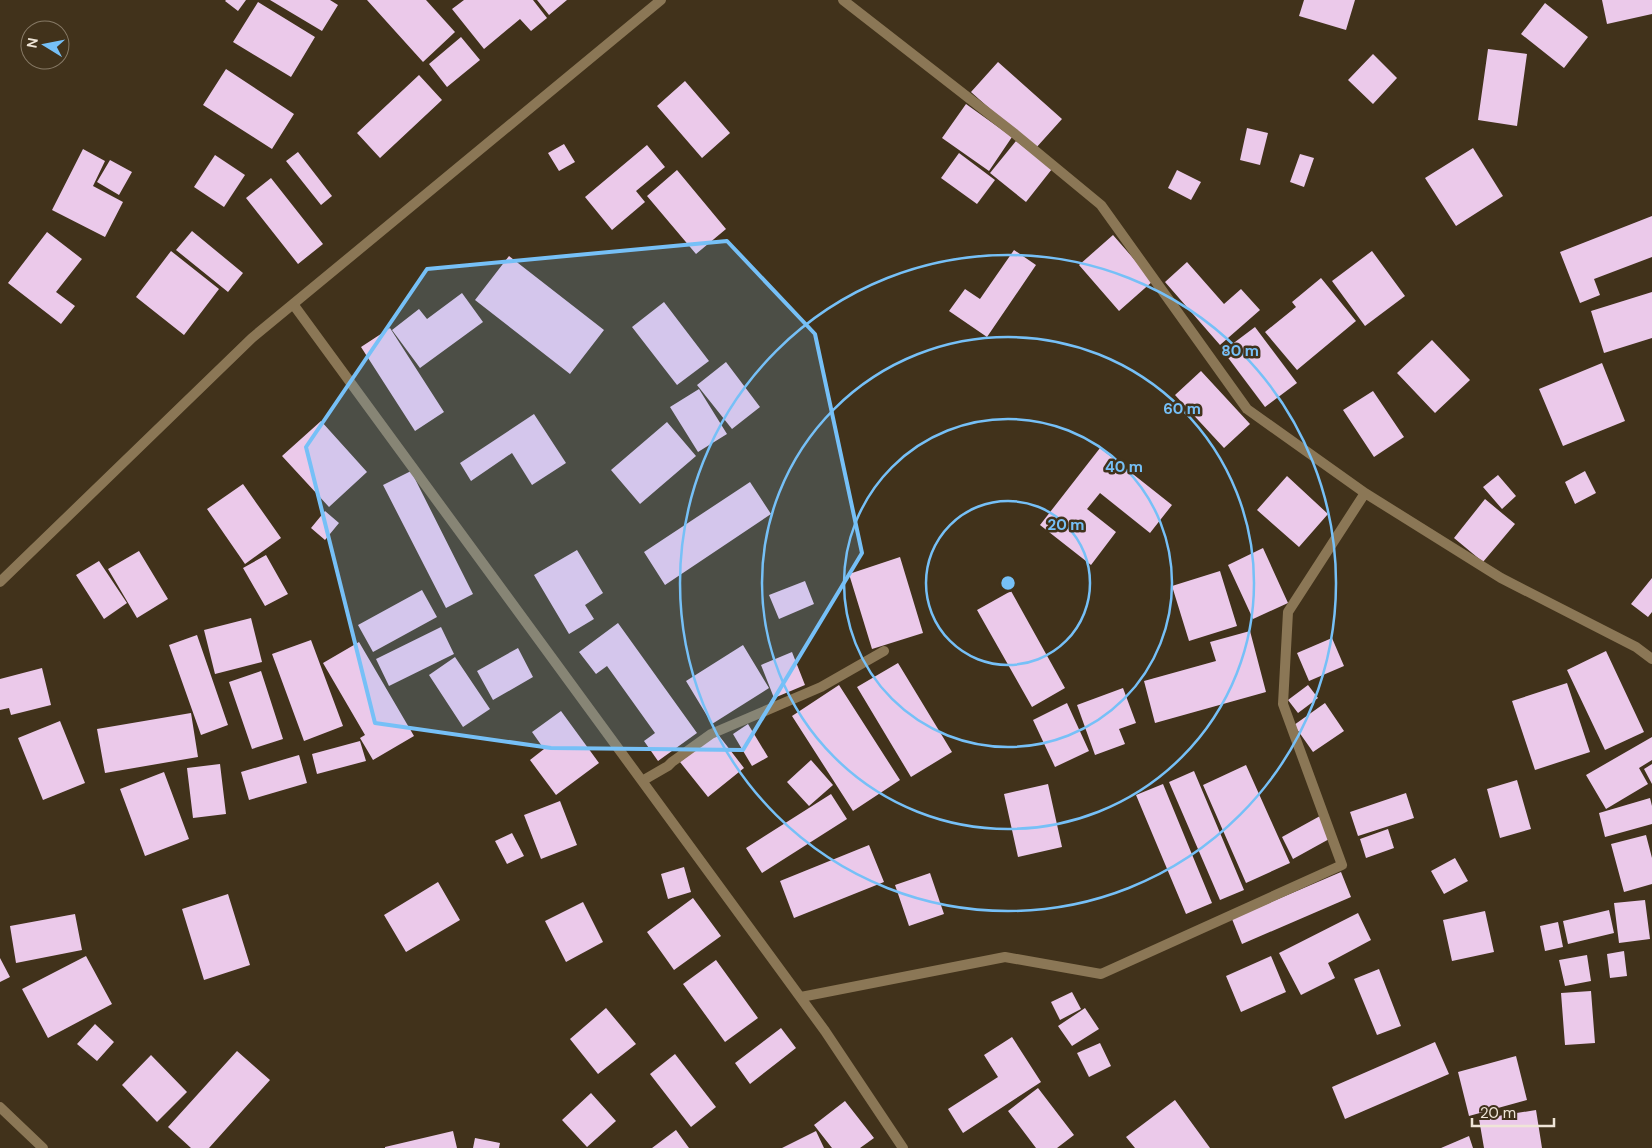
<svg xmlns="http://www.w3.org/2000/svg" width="1652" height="1148" viewBox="0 0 1652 1148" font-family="'DM Sans',sans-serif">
  <rect width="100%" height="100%" fill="#41321b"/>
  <path fill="#ebc9ea" d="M 226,0 L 246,0 L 238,11 L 225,1 Z
    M 270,0 L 330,0 L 338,5 L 322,31 Z
    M 367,0 L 426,0 L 455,32 L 423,62 Z
    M 464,0 L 533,0 L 547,18 L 531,31 L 520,19 L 484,49 L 452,9 Z
    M 537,0 L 567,0 L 549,15 Z
    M 1304,0 L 1355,0 L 1346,30 L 1299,16 Z
    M 1602,0 L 1652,0 L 1652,14 L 1607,24 Z
    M 258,2 L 315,37 L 291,77 L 233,42 Z
    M 1545,3 L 1588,37 L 1564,68 L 1521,34 Z
    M 461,37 L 480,60 L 447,87 L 429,64 Z
    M 1488,49 L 1527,54 L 1517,126 L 1478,120 Z
    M 1373,54 L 1397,78 L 1373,104 L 1348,80 Z
    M 998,62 L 1062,119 L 1035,149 L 971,92 Z
    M 226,69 L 294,114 L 272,149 L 203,105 Z
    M 419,75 L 442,100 L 380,158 L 357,133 Z
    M 685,81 L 730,133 L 702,158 L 657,106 Z
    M 966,104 L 1012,137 L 989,171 L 942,138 Z
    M 1247,128 L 1268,133 L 1260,165 L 1240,160 Z
    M 1016,141 L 1052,169 L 1026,202 L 990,173 Z
    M 564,144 L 575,162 L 559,171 L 548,153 Z
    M 647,145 L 665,167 L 636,191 L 645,202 L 612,230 L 585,197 Z
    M 1473,148 L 1503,196 L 1456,226 L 1425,178 Z
    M 83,149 L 105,161 L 93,186 L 123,202 L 105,237 L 52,210 Z
    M 298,152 L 332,196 L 321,205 L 286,161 Z
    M 959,153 L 995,180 L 977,204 L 941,178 Z
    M 1300,154 L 1314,158 L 1304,187 L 1290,182 Z
    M 215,155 L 245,175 L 224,207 L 194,187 Z
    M 110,160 L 132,172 L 119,195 L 97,182 Z
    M 677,170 L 726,229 L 696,254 L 647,196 Z
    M 1177,170 L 1201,182 L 1191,200 L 1168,188 Z
    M 271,178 L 323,244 L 298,264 L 246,198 Z
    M 1652,216 L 1652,257 L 1594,279 L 1600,295 L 1580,303 L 1560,252 Z
    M 192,231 L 243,273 L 228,292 L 176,250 Z
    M 47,232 L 82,259 L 56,292 L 75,306 L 61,324 L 8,283 Z
    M 1113,235 L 1153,281 L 1119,311 L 1079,265 Z
    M 1014,250 L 1036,265 L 987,337 L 949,311 L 965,289 L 980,299 Z
    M 171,251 L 219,289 L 184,335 L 136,297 Z
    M 1372,251 L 1405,296 L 1365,326 L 1332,281 Z
    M 509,256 L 604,330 L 570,374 L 475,300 Z
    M 1187,262 L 1224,304 L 1241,289 L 1260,310 L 1220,345 L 1165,282 Z
    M 1321,278 L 1356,321 L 1297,370 L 1265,332 L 1296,307 L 1292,302 Z
    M 1652,292 L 1652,338 L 1604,353 L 1591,311 Z
    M 462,293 L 483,322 L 420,368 L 392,330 L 419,309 L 427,319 Z
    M 664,302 L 709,361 L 677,385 L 632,327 Z
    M 1255,327 L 1297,383 L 1265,407 L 1223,351 Z
    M 390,328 L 444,412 L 415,431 L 361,347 Z
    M 1432,340 L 1470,380 L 1435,413 L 1397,373 Z
    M 726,362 L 760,407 L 732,429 L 697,385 Z
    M 1602,363 L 1625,421 L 1563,446 L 1539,389 Z
    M 1201,371 L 1250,424 L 1224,448 L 1175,395 Z
    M 699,389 L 727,434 L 698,452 L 670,407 Z
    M 1373,391 L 1404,437 L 1374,457 L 1343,410 Z
    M 534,414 L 566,463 L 532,485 L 512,453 L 471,481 L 460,463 Z
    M 321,421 L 367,472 L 329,507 L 282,456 Z
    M 667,422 L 696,456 L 640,504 L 611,470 Z
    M 1100,448 L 1172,505 L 1150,533 L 1100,493 L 1087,509 L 1116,532 L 1091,565 L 1040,525 Z
    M 411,471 L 473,594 L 446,608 L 383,485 Z
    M 1585,471 L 1596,493 L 1575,504 L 1565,482 Z
    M 1498,475 L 1516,496 L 1502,509 L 1483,487 Z
    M 1287,476 L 1328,514 L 1299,547 L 1257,510 Z
    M 750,482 L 771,514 L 665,585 L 644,552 Z
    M 243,484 L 281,538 L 245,564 L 207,509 Z
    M 1485,499 L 1515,524 L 1483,562 L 1454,538 Z
    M 325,511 L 339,523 L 325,540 L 311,528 Z
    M 1263,548 L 1288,603 L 1253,619 L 1228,565 Z
    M 577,550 L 603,593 L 585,605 L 594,619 L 569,634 L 534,575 Z
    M 139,551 L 168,599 L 137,618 L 108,569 Z
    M 266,555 L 288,594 L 265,606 L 243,568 Z
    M 900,557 L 923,633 L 872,649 L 849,574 Z
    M 99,561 L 127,603 L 104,619 L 76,575 Z
    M 1220,571 L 1237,626 L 1189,641 L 1172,586 Z
    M 1652,578 L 1652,612 L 1648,617 L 1631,604 Z
    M 805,581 L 814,604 L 779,619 L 769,595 Z
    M 422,590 L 437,617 L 373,652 L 358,625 Z
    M 1011,591 L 1065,688 L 1032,707 L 977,610 Z
    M 251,618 L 262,662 L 215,674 L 204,630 Z
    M 618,623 L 697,733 L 658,761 L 644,741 L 655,733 L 607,666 L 596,674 L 579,652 Z
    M 441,627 L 454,654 L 389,686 L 376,659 Z
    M 1250,631 L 1266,692 L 1155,723 L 1144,681 L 1216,661 L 1210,642 Z
    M 197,635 L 228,725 L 201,735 L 169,645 Z
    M 1332,638 L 1344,666 L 1309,681 L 1297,653 Z
    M 311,640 L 343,726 L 304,741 L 272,654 Z
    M 359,642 L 414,736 L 373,760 L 360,738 L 365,735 L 323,663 Z
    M 743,645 L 769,688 L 712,724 L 686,681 Z
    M 518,648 L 533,677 L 493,700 L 477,671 Z
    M 1606,651 L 1644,732 L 1605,750 L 1567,670 Z
    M 792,652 L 805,685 L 774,698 L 761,665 Z
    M 455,657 L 490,709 L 463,727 L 429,675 Z
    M 898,663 L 952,752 L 911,777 L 857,687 Z
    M 42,668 L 51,705 L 11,715 L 9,708 L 0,710 L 0,679 Z
    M 261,671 L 283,739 L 252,749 L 229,682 Z
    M 1567,683 L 1590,752 L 1535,770 L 1512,701 Z
    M 839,685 L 900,780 L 853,811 L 792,716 Z
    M 1308,685 L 1318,698 L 1298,713 L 1288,700 Z
    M 1123,688 L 1136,723 L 1119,729 L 1125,744 L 1095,755 L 1077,705 Z
    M 1067,703 L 1089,751 L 1055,767 L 1033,720 Z
    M 1325,703 L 1344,731 L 1313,752 L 1294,725 Z
    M 561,711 L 599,763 L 556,795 L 530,760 L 544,749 L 532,732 Z
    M 191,713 L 198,757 L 105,773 L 97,729 Z
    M 60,721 L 85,783 L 43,800 L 18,738 Z
    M 748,724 L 768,757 L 752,766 L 733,734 Z
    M 717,733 L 744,768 L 708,797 L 680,762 Z
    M 1652,737 L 1652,760 L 1639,768 L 1648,784 L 1606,809 L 1586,775 Z
    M 360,741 L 366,761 L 317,774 L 312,754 Z
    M 299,755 L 307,783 L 249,800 L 241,772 Z
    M 811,760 L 833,785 L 809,806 L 787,782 Z
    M 220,764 L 226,814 L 193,818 L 187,768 Z
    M 1652,764 L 1652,784 L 1644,769 Z
    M 1246,765 L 1290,863 L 1246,883 L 1203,785 Z
    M 1194,771 L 1244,890 L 1220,900 L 1169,782 Z
    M 164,772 L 189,839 L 145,856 L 120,789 Z
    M 1517,780 L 1531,829 L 1500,838 L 1487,789 Z
    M 1048,784 L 1062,847 L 1018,857 L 1004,794 Z
    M 1163,784 L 1212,903 L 1186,914 L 1136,795 Z
    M 1406,793 L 1414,818 L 1358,836 L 1350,812 Z
    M 831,794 L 847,819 L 762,873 L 746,848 Z
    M 1650,798 L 1652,806 L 1652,824 L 1605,837 L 1599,813 Z
    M 560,801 L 577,845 L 541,859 L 524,815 Z
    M 1320,816 L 1331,838 L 1293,859 L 1282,837 Z
    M 1388,829 L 1394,848 L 1366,858 L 1360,839 Z
    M 512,833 L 524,856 L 507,864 L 495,841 Z
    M 1646,835 L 1652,858 L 1652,884 L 1624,892 L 1611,844 Z
    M 869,845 L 884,882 L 794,918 L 780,881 Z
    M 1455,858 L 1468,881 L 1444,894 L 1431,871 Z
    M 684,867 L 691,892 L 668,899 L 661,874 Z
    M 1341,872 L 1351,897 L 1242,944 L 1232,919 Z
    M 930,873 L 944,914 L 909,926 L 895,885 Z
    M 438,882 L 460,920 L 406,952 L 384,915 Z
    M 228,894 L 250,965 L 204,980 L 182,909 Z
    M 693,898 L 721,936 L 674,970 L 647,932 Z
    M 1645,900 L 1650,939 L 1619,943 L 1614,903 Z
    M 583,902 L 603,942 L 566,962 L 545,921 Z
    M 1609,910 L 1614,933 L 1568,944 L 1563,921 Z
    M 1485,911 L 1494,952 L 1452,961 L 1443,920 Z
    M 1358,913 L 1371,940 L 1328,963 L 1335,978 L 1301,995 L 1279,953 Z
    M 75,914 L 82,950 L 16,963 L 10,926 Z
    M 1558,922 L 1563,947 L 1545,951 L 1540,926 Z
    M 1624,951 L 1627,976 L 1610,978 L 1607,954 Z
    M 1587,955 L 1591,981 L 1565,986 L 1559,960 Z
    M 86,956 L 112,1004 L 48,1038 L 22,989 Z
    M 1271,956 L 1286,992 L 1241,1012 L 1226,976 Z
    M 0,958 L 10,977 L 0,982 Z
    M 716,960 L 758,1018 L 725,1042 L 683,984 Z
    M 1379,969 L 1401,1026 L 1377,1035 L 1354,979 Z
    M 1591,991 L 1595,1043 L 1565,1045 L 1561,993 Z
    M 1072,992 L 1081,1009 L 1060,1020 L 1051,1002 Z
    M 606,1008 L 636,1044 L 598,1074 L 570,1039 Z
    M 1085,1008 L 1099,1029 L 1072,1046 L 1058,1026 Z
    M 95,1024 L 114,1042 L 97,1061 L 77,1044 Z
    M 781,1028 L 796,1048 L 750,1084 L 735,1063 Z
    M 1012,1037 L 1041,1082 L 963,1133 L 948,1109 L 998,1077 L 984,1055 Z
    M 1435,1042 L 1449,1074 L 1345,1119 L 1332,1087 Z
    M 1100,1043 L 1111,1066 L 1089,1077 L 1077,1053 Z
    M 237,1051 L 270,1080 L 209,1148 L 191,1148 L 168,1127 Z
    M 675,1054 L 716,1107 L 691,1127 L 650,1074 Z
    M 151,1055 L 187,1092 L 157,1122 L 122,1085 Z
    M 1516,1056 L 1527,1100 L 1469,1116 L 1458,1072 Z
    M 1038,1088 L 1074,1135 L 1057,1148 L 1036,1148 L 1008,1111 Z
    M 591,1093 L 616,1121 L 587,1147 L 562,1120 Z
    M 1175,1100 L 1210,1148 L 1135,1148 L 1126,1137 Z
    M 845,1101 L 874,1138 L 860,1148 L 832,1148 L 814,1125 Z
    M 1536,1110 L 1542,1148 L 1484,1148 L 1479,1119 Z
    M 676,1130 L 689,1148 L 652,1148 Z
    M 453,1131 L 457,1148 L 385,1148 L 385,1147 Z
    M 816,1131 L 824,1148 L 782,1148 Z
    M 1469,1136 L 1473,1148 L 1441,1148 Z
    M 475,1138 L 500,1143 L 499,1148 L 473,1148 Z"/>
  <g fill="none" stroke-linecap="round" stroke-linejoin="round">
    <path stroke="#8b7756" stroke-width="10" d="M 843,0 L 1015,134 L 1101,205 L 1247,409 L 1365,493 L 1501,578 L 1636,647 L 1652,659
      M 293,304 L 825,1031 L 903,1148
      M 0,582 L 252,338 L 661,0
      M 642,781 L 668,766 L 672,762 L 711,734 L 821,687 L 884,651
      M 801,997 L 1005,957 L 1101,974 L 1342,865 L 1283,704 L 1288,612 L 1365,493
      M 0,1107 L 43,1148"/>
  </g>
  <path fill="#76c0f7" fill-opacity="0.2" stroke="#76c0f7" stroke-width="4" stroke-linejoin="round" d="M 727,241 L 815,334 L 862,553 L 743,750 L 551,748 L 375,723 L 306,447 L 427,269 Z"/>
  <g fill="none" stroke="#76c0f7" stroke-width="2.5">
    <circle cx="1008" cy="583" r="82"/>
    <circle cx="1008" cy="583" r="164"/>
    <circle cx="1008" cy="583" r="246"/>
    <circle cx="1008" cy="583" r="328"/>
  </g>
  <circle cx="1008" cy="583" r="8" fill="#76c0f7" stroke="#41321b" stroke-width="2.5"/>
  <g font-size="15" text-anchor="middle" font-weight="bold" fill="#76c0f7" stroke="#41321b" stroke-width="5" stroke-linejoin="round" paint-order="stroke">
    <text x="1240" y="356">80 m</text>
    <text x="1182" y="414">60 m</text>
    <text x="1124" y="472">40 m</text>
    <text x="1066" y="530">20 m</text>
  </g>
  <g transform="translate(45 45) rotate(280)"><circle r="24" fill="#41321b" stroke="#877a66"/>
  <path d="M0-4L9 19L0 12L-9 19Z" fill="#76c0f7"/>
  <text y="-8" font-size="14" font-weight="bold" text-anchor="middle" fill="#efe5d7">N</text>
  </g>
  <path d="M1472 1118v8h82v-8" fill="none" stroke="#efe5d7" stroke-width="2.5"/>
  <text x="1480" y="1118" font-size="15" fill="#efe5d7" stroke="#41321b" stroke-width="4" paint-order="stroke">20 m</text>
</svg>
